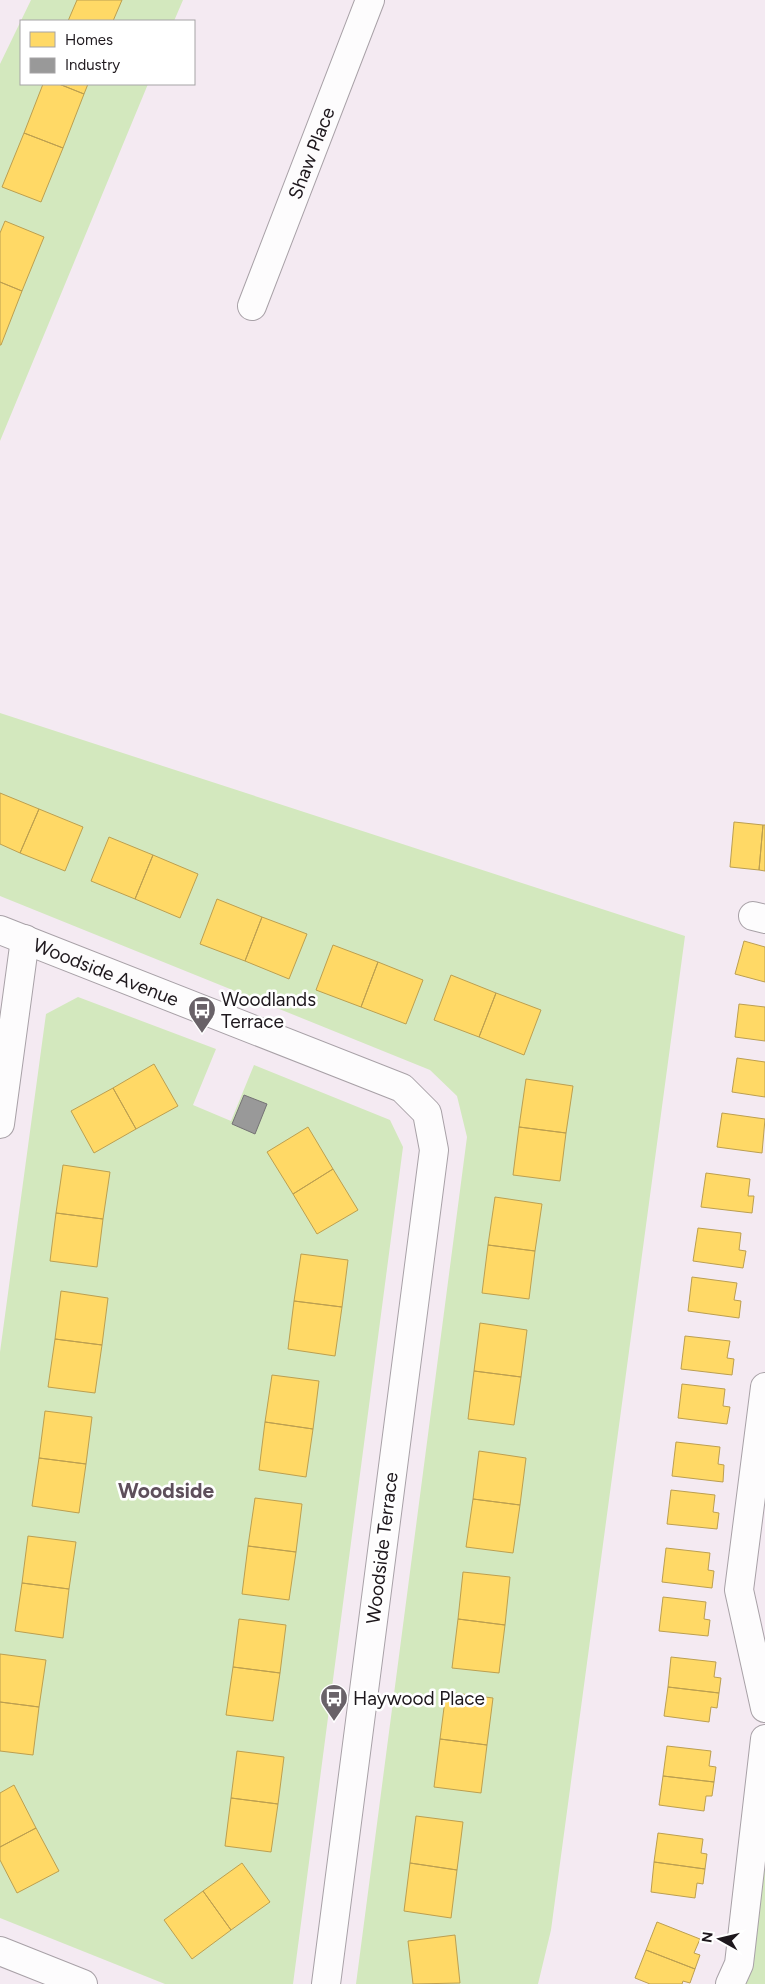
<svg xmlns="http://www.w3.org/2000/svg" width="765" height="1984" viewBox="0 0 765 1984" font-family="Figtree,sans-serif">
  <rect width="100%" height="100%" fill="#f4eaf2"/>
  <path fill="#d3e8be" d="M 31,0 L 183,0 L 174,21 L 21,21 L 21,84 L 148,84 L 0,441 L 0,64 Z
    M 0,713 L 685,936 L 551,1930 L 538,1984 L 356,1984 L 467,1137 L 457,1096 L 430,1070 L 0,896 Z
    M 78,997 L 216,1049 L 193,1105 L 231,1121 L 254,1065 L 390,1120 L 403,1147 L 293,1984 L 165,1984 L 0,1918 L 0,1352 L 46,1014 Z
    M 765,1864 L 765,1984 L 745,1984 L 751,1967 Z"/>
  <path fill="#ffd966" stroke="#bc9f50" d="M 77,0 L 122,0 L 113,21 L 68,21 Z
    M 43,84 L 59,84 L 84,94 L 63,148 L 24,133 Z
    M 59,84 L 88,84 L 84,94 Z
    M 24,133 L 63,148 L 41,202 L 2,187 Z
    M 5,221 L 44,237 L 22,291 L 0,282 L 0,233 Z
    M 0,282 L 22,291 L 1,345 L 0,345 Z
    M 0,793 L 39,809 L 20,853 L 0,844 Z
    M 39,809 L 83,827 L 65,871 L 20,853 Z
    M 734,822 L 763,825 L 759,870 L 730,867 Z
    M 763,825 L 765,825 L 765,871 L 759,870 Z
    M 109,837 L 153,855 L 135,899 L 91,881 Z
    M 153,855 L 198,874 L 180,918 L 135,899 Z
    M 217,899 L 262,917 L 245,961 L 200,944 Z
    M 262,917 L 307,934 L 289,979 L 245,961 Z
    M 744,941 L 765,947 L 765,982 L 735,974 Z
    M 333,945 L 378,962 L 361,1007 L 316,990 Z
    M 378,962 L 423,980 L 406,1024 L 361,1007 Z
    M 451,975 L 496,993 L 479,1037 L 434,1020 Z
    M 496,993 L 541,1010 L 524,1055 L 479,1037 Z
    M 739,1004 L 765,1007 L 765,1041 L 735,1037 Z
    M 737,1058 L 765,1062 L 765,1097 L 732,1092 Z
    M 154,1064 L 178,1106 L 136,1129 L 113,1088 Z
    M 526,1079 L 573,1086 L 566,1133 L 519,1127 Z
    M 113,1088 L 136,1129 L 94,1153 L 71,1111 Z
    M 722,1113 L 765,1119 L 762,1153 L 717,1147 Z
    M 308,1127 L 333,1169 L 293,1194 L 267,1152 Z
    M 519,1127 L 566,1133 L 560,1181 L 513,1175 Z
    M 63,1165 L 110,1172 L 103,1219 L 56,1213 Z
    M 333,1169 L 358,1210 L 317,1234 L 293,1194 Z
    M 706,1173 L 750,1179 L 748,1196 L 754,1196 L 752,1213 L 701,1207 Z
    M 495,1197 L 542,1204 L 535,1251 L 488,1245 Z
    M 56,1213 L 103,1219 L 97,1267 L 50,1261 Z
    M 698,1228 L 741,1233 L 739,1250 L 746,1251 L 743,1268 L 693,1261 Z
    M 488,1245 L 535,1251 L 529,1299 L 482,1293 Z
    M 301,1254 L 348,1260 L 342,1307 L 294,1301 Z
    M 692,1277 L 737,1283 L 734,1300 L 741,1301 L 739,1318 L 688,1311 Z
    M 61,1291 L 108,1298 L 102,1345 L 55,1339 Z
    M 294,1301 L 342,1307 L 335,1356 L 288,1349 Z
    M 480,1323 L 527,1330 L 521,1377 L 474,1371 Z
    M 685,1336 L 730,1341 L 727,1358 L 734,1359 L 732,1375 L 681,1369 Z
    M 55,1339 L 102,1345 L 95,1393 L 48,1387 Z
    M 474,1371 L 521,1377 L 514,1425 L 468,1419 Z
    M 272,1375 L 319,1381 L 313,1429 L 265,1422 Z
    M 682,1384 L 725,1389 L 723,1406 L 730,1407 L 727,1424 L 678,1418 Z
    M 45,1411 L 92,1417 L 86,1464 L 39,1458 Z
    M 265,1422 L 313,1429 L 306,1477 L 259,1470 Z
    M 676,1442 L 720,1447 L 718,1464 L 724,1465 L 723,1482 L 672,1476 Z
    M 479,1451 L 526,1458 L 520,1505 L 473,1499 Z
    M 39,1458 L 86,1464 L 79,1513 L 32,1506 Z
    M 671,1490 L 715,1495 L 713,1512 L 719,1513 L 717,1529 L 667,1524 Z
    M 255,1498 L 302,1504 L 296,1552 L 248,1546 Z
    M 473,1499 L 520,1505 L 513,1553 L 466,1547 Z
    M 28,1536 L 76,1542 L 69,1589 L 22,1583 Z
    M 248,1546 L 296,1552 L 289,1600 L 242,1594 Z
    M 666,1548 L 710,1553 L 708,1570 L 714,1571 L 712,1588 L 662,1582 Z
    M 463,1572 L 510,1577 L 505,1625 L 458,1619 Z
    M 22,1583 L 69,1589 L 63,1638 L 15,1631 Z
    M 663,1597 L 706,1602 L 704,1619 L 710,1620 L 708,1636 L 659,1631 Z
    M 239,1619 L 286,1625 L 280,1673 L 233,1667 Z
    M 458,1619 L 505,1625 L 499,1673 L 452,1668 Z
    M 0,1654 L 46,1660 L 39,1707 L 0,1702 Z
    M 671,1657 L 716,1662 L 714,1677 L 721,1678 L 719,1693 L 668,1687 Z
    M 233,1667 L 280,1673 L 273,1721 L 226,1715 Z
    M 668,1687 L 719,1693 L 717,1708 L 711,1707 L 709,1722 L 664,1716 Z
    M 446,1692 L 493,1698 L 487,1745 L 440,1739 Z
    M 0,1702 L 39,1707 L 33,1755 L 0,1751 Z
    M 440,1739 L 487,1745 L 481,1793 L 434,1787 Z
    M 667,1746 L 711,1751 L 709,1766 L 716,1767 L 714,1782 L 663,1776 Z
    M 237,1751 L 284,1757 L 278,1804 L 231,1798 Z
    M 663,1776 L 714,1782 L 712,1796 L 706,1796 L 704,1811 L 659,1805 Z
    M 14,1785 L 36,1828 L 0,1847 L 0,1793 Z
    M 231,1798 L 278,1804 L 271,1852 L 225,1846 Z
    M 416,1816 L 463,1822 L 457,1870 L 410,1863 Z
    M 36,1828 L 59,1871 L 17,1893 L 0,1860 L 0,1847 Z
    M 658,1833 L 703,1839 L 701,1853 L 707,1854 L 705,1869 L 654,1862 Z
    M 654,1862 L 705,1869 L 703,1884 L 697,1883 L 695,1898 L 651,1892 Z
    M 242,1863 L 270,1902 L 231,1930 L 203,1891 Z
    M 410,1863 L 457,1870 L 451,1918 L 404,1911 Z
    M 203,1891 L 231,1930 L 192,1959 L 164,1920 Z
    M 657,1922 L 700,1939 L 694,1953 L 700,1955 L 695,1969 L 646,1950 Z
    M 455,1935 L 460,1983 L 413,1984 L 408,1941 Z
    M 646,1950 L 695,1969 L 690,1983 L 683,1981 L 682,1984 L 650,1984 L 635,1978 Z"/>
  <path fill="#999" stroke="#747274" d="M 244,1095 L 267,1104 L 255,1134 L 232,1124 Z"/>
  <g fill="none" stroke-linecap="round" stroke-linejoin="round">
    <defs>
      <g id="minor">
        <path id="s1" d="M 252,306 L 370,0"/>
        <path d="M 753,916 L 765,919"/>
        <path id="s2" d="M 0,930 L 402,1088 L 427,1113 L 434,1150 L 326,1984"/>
        <path d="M 0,1124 L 25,939"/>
        <path d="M 765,1387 L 739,1590 L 765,1708"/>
        <path d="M 0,1951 L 83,1984"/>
        <path d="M 730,1984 L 739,1964 L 765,1739"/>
      </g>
    </defs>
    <use href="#minor" stroke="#a8a1a7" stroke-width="30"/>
    <use href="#minor" stroke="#fdfcfd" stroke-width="28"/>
  </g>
  <defs>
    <symbol id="bus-pin" viewBox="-11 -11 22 30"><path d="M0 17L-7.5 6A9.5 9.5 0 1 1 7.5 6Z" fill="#696268" stroke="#fff"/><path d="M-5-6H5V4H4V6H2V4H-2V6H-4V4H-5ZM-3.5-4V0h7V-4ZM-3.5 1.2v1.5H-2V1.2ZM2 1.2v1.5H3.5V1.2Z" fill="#fff"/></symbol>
  </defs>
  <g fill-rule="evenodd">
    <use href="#bus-pin" x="186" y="994" width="32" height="43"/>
    <use href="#bus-pin" x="318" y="1682" width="32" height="43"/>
  </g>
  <g text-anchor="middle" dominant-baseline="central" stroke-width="5" stroke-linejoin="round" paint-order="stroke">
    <g font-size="19" fill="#1e181d" stroke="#fff">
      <text stroke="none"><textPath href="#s1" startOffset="164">Shaw Place</textPath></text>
      <text stroke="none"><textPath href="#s2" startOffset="114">Woodside Avenue</textPath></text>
      <text transform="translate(382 1548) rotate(-83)">Woodside Terrace</text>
    </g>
    <g font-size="19" fill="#1e181d" stroke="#fff" text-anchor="start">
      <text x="221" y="999">Woodlands<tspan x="221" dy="22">Terrace</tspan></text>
      <text x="353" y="1698">Haywood Place</text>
    </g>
    <g font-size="21" font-weight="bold" fill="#5e4f5b" stroke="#fff">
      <text x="166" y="1490">Woodside</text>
    </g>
  </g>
  <rect x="20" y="20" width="175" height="65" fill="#ffffff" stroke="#a5a3a5"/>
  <rect x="30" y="32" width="25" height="15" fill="#ffd966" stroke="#a5a3a5"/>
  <text x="65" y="45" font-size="15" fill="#1e181d">Homes</text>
  <rect x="30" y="58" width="25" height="15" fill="#999999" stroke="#a5a3a5"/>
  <text x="65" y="70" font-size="15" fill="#1e181d">Industry</text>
  <g transform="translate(720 1939) rotate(278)" stroke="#ffffff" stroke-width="4" paint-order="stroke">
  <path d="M0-4L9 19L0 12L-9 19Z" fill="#1e181d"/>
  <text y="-8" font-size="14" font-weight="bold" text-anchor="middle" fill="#1e181d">N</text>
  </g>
</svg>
